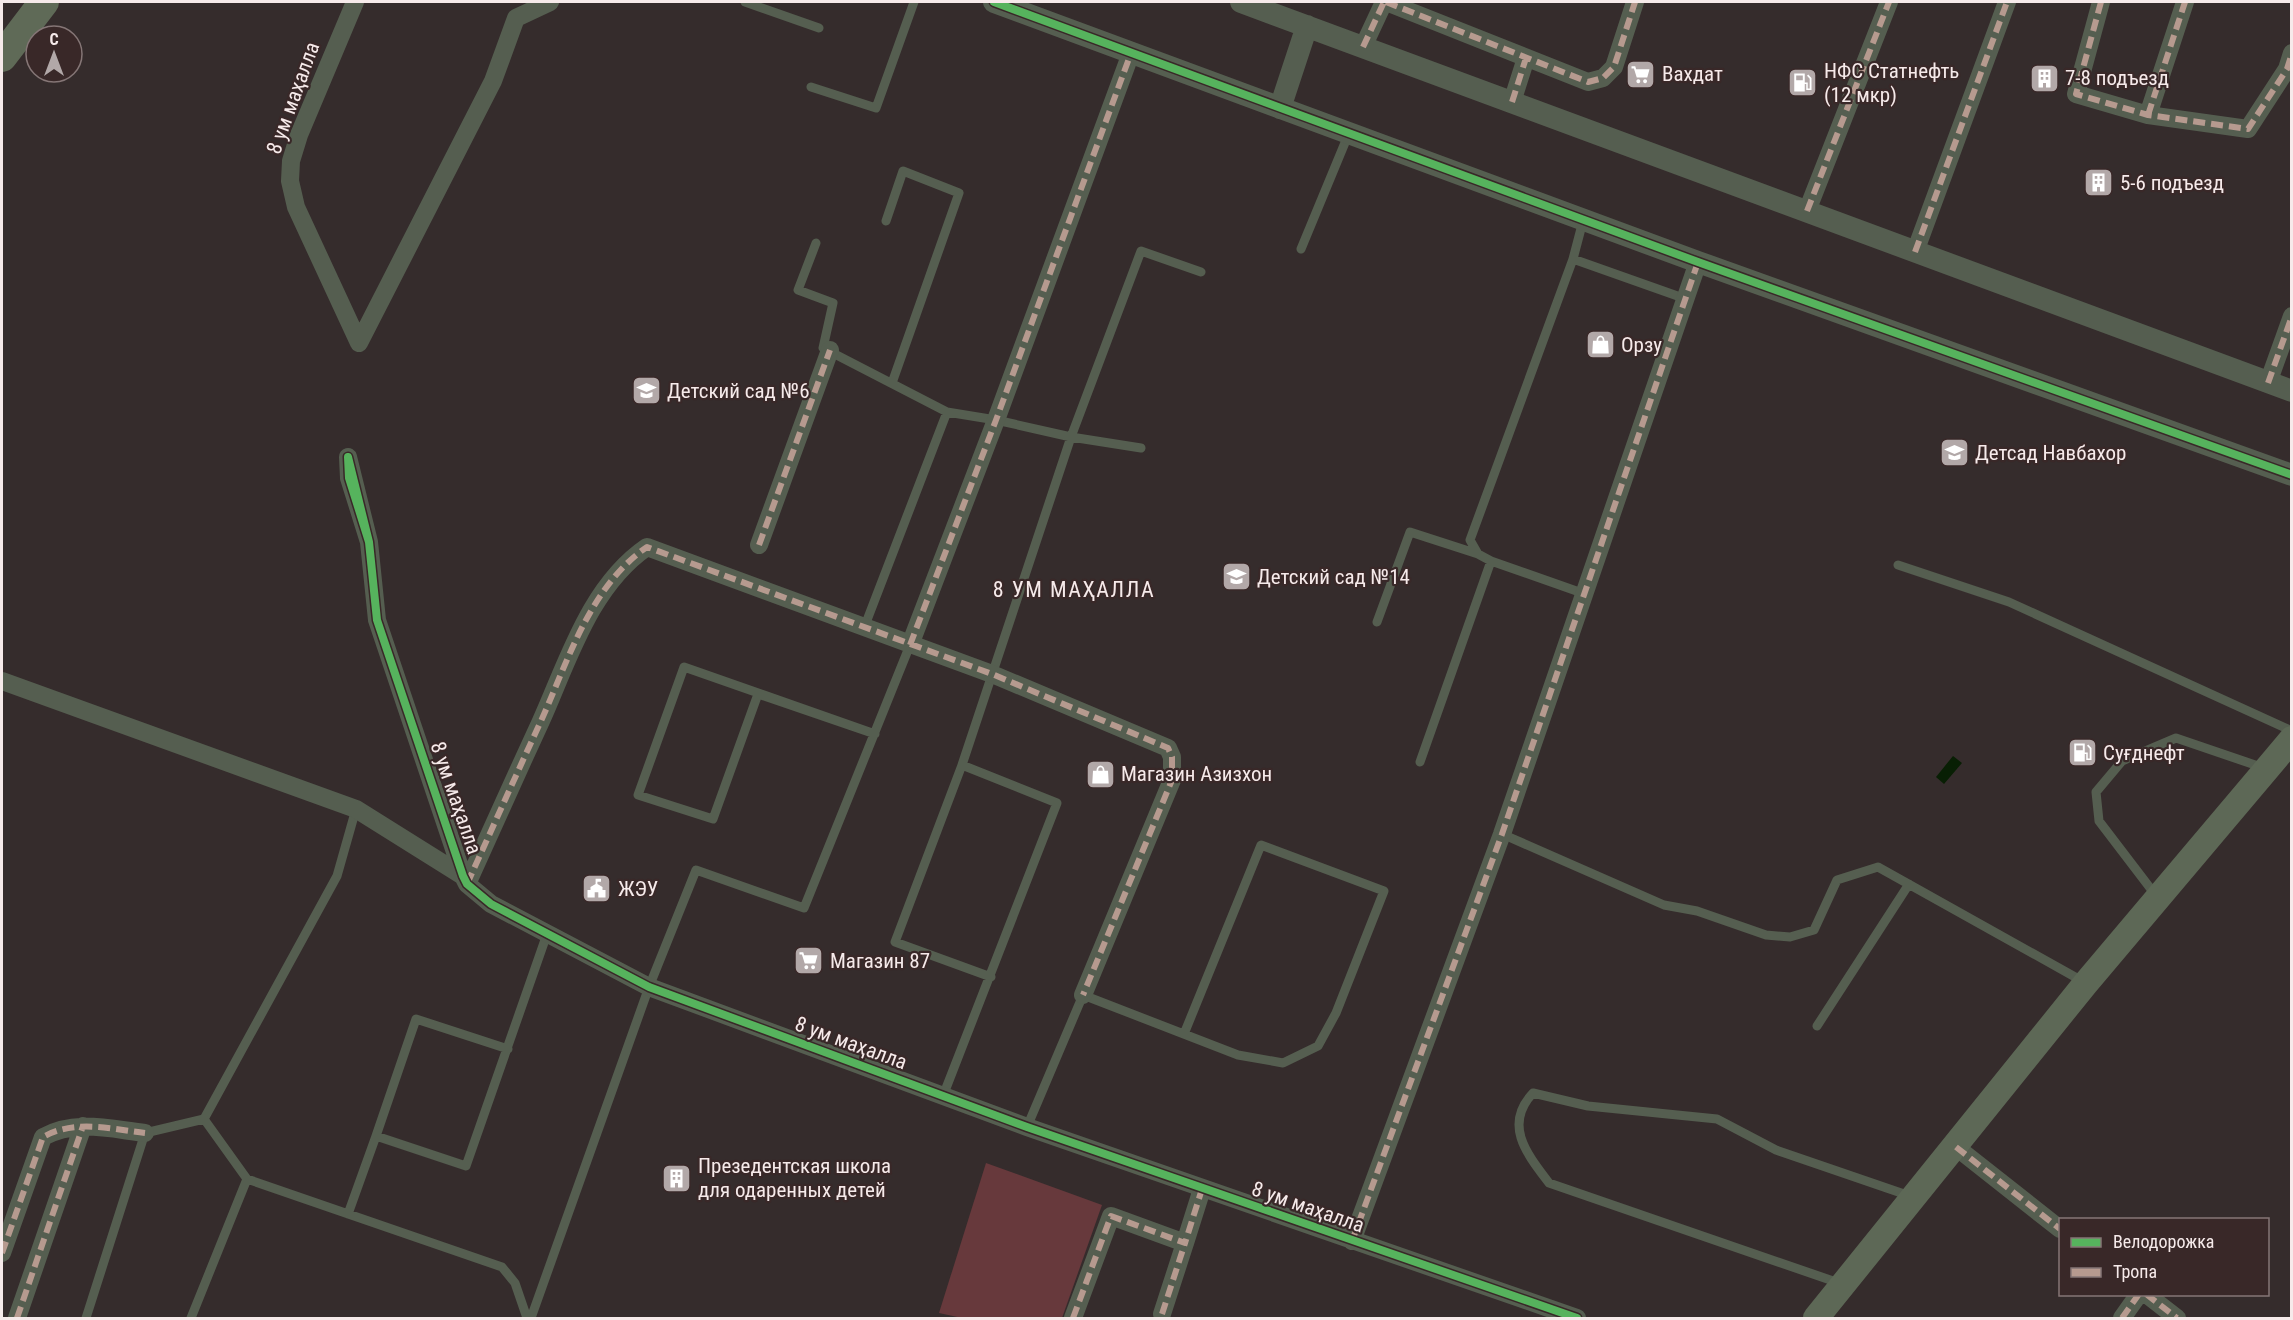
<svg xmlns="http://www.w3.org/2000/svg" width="2293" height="1320" viewBox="0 0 2293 1320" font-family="'Roboto Condensed',sans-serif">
  <rect width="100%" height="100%" fill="#352c2c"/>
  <path fill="#67393c" d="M 986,1163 L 1102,1205 L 1062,1318 L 962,1318 L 939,1313 Z"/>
  <path fill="#081f04" d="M 1953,756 L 1962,763 L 1944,784 L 1936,777 Z"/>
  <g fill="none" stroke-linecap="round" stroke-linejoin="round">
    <path stroke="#555e50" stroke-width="9" d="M 745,2 L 819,28
      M 811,87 L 876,108 L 914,2
      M 886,221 L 903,171 L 959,193 L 892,383
      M 816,243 L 798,290 L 833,303 L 823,348 L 947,412 L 996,420 L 1071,437 L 962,765
      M 1301,249 L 1349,133
      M 1573,259 L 1583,221
      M 1141,448 L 1071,437 L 1141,251 L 1201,272
      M 1898,565 L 2009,602 L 2292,731
      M 1585,594 L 1491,561 L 1478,554 L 1470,540 L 1573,259 L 1686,299
      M 1377,622 L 1410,532 L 1478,554
      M 864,628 L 947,412
      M 684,667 L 875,734 L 758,694 L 713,819 L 638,795 Z
      M 1420,762 L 1491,561
      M 1502,834 L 1664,905 L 1697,911 L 1766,935 L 1790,937 L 1814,930 L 1837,880 L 1878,867 L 2084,982
      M 2157,897 L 2099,821 L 2096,792 L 2122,761 L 2176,738 L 2264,768
      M 1817,1026 L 1909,884
      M 943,1096 L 1057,803 L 962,765 L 895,942 L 991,977
      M 1027,1127 L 1083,995 L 1238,1055 L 1283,1063 L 1318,1046 L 1336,1013 L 1384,891 L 1261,845 L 1184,1034
      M 376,1136 L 416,1019 L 508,1049
      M 247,1179 L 502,1267 L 515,1283 L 527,1318
      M 348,1214 L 376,1136 L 466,1166 L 547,934
      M 1839,1283 L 1549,1183 C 1527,1154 1503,1125 1533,1093 L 1588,1106 L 1717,1119 L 1776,1150 L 1910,1196
      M 86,1318 L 145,1133 L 204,1119
      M 191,1318 L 247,1179 L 204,1119 L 337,876 L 356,809
      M 531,1318 L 649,987 L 696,870 L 804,908 L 910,645"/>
    <path stroke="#555e50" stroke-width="18" d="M 355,2 L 299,135 L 291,161 L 290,181 L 296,207 L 359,343
      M 1386,2 L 1588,82 L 1603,78 L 1614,67 L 1635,2
      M 2101,2 L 2076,94 L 2148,115 L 2248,129 L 2287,69 L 2292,53
      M 1363,47 L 1384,2
      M 1512,102 L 1526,58
      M 2148,115 L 2185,2
      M 1807,211 L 1889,2
      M 1915,252 L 2007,2
      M 359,343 L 493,81 L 516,18 L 550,2
      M 2268,383 L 2292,316
      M 369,542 L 348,457 L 349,478 L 369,542 L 377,620 L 463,876 L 467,884 L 491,904 L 649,987 L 1027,1127 L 1577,1318
      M 759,545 L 830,350
      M 910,645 L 996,420 L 1131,53
      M 2,681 L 356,809 L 463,876
      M 467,884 C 492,829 516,775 541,721 C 568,661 590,586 647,547 L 992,674 L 1168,748 L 1172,757 L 1172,780 L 1083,995
      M 1956,1147 L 2060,1229
      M 1352,1241 L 1502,834 L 1698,262
      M 2,1253 L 43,1137 C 75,1119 110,1129 145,1133
      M 2146,1294 L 2177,1318
      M 1162,1314 L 1185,1243
      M 17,1318 L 83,1126
      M 1073,1318 L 1111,1216 L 1185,1243 L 1202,1189
      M 2122,1318 L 2139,1294"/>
    <path stroke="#555e50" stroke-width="22" d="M 994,2 L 1698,262 L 2292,475
      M 1241,2 L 2292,391
      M 1280,108 L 1307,26"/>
    <path stroke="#5d6856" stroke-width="26" d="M 1816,1318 L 2086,983 L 2292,739"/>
    <path stroke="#5f6a57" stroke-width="30" d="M 2,57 L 44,2"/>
    <path stroke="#b69a8f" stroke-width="6" stroke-dasharray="12 6" stroke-linecap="butt" d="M 1386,2 L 1588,82 L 1603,78 L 1614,67 L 1635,2
      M 2101,2 L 2076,94 L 2148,115 L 2248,129 L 2287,69 L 2292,53
      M 1363,47 L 1384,2
      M 1512,102 L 1526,58
      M 2148,115 L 2185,2
      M 1807,211 L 1889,2
      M 1915,252 L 2007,2
      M 2268,383 L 2292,316
      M 759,545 L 830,350
      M 910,645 L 996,420 L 1131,53
      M 467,884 C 492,829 516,775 541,721 C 568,661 590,586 647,547 L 992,674 L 1168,748 L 1172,757 L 1172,780 L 1083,995
      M 1956,1147 L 2060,1229
      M 1352,1241 L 1502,834 L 1698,262
      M 2,1253 L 43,1137 C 75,1119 110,1129 145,1133
      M 2146,1294 L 2177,1318
      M 1162,1314 L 1185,1243
      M 17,1318 L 83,1126
      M 1073,1318 L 1111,1216 L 1185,1243 L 1202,1189
      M 2122,1318 L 2139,1294"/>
    <defs>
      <path id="cycleway" d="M 994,2 L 1698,262 L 2292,475
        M 369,542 L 348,457 L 349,478 L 369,542 L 377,620 L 463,876 L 467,884 L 491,904 L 649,987 L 1027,1127 L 1577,1318"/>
    </defs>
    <use href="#cycleway" stroke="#392828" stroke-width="11"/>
    <use href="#cycleway" stroke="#56b35d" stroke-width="8"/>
  </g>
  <defs>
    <symbol id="supermarket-square" viewBox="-11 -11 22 22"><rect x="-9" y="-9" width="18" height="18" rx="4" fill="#b2a8a8" stroke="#392828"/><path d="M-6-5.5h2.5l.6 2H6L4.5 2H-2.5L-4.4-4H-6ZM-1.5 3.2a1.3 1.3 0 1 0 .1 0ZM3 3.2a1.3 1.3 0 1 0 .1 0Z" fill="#fff"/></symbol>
    <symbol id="building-square" viewBox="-11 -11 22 22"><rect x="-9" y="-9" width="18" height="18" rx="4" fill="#b2a8a8" stroke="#392828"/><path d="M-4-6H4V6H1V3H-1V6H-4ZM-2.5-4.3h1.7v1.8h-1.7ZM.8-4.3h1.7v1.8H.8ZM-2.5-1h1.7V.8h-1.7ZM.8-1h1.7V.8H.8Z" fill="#fff"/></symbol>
    <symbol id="fuel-square" viewBox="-11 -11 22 22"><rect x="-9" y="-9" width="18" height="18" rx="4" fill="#b2a8a8" stroke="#392828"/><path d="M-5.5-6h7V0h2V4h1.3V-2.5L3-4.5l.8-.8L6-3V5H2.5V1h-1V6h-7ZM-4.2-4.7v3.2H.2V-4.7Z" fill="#fff"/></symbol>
    <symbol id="shop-square" viewBox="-11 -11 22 22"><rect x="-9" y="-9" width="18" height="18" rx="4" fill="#b2a8a8" stroke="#392828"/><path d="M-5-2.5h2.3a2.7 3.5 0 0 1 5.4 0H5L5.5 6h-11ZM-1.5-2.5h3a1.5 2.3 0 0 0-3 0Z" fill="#fff"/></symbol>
    <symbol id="school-square" viewBox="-11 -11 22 22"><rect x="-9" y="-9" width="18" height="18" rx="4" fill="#b2a8a8" stroke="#392828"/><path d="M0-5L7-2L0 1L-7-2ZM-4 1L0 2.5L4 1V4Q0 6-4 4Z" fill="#fff"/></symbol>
    <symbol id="civic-square" viewBox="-11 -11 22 22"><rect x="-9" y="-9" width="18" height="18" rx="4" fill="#b2a8a8" stroke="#392828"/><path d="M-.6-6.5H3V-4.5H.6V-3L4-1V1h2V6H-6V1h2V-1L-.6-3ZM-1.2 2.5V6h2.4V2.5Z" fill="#fff"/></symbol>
  </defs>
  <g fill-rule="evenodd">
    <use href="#supermarket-square" x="1624" y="58" width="33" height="33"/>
    <use href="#building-square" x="2028" y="62" width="33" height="33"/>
    <use href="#fuel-square" x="1786" y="66" width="33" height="33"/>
    <use href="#building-square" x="2082" y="166" width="33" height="33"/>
    <use href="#shop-square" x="1584" y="328" width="33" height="33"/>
    <use href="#school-square" x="630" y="374" width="33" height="33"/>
    <use href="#school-square" x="1938" y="436" width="33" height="33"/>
    <use href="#school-square" x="1220" y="560" width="33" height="33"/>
    <use href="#fuel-square" x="2066" y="736" width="33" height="33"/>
    <use href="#shop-square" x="1084" y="758" width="33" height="33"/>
    <use href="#civic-square" x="580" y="872" width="33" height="33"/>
    <use href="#supermarket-square" x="792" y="944" width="33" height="33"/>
    <use href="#building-square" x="660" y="1162" width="33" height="33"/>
  </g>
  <g text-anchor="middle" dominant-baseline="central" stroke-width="4.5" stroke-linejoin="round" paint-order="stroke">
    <g font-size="21" fill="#f6eaea" stroke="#392828" text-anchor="start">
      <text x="1824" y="71">НФС Статнефть<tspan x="1824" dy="24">(12 мкр)</tspan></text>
      <text x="1662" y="74">Вахдат</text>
      <text x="2065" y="78">7-8 подъезд</text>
      <text x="2120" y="183">5-6 подъезд</text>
      <text x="1621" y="345">Орзу</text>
      <text x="667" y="391">Детский сад №6</text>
      <text x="1975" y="453">Детсад Навбахор</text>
      <text x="1257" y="577">Детский сад №14</text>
      <text x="2103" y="753">Суғднефт</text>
      <text x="1121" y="774">Магазин Азизхон</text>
      <text x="618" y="889">ЖЭУ</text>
      <text x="830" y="961">Магазин 87</text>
      <text x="698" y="1166">Презедентская школа<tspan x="698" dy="24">для одаренных детей</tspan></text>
    </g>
    <g font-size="21" fill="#f6eaea" stroke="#392828">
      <text transform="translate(293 98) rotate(-70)">8 ум маҳалла</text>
      <text transform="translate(456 798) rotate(71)">8 ум маҳалла</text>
      <text transform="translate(851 1043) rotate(20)">8 ум маҳалла</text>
      <text transform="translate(1308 1207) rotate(19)">8 ум маҳалла</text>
    </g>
    <g font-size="22" letter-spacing="1.5" fill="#f6eaea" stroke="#392828">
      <text x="1074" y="589">8 УМ МАҲАЛЛА</text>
    </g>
  </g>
  <rect width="2293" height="1320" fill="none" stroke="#f6eaea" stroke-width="6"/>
  <rect x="2059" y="1218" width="210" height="78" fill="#392828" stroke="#857676" stroke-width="1.5"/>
  <rect x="2071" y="1238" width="30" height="9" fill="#56b35d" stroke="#857676" stroke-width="1.5"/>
  <text x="2113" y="1248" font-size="18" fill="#f6eaea">Велодорожка</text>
  <rect x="2071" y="1268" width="30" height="9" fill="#b69a8f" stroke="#857676" stroke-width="1.5"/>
  <text x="2113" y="1278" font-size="18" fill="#f6eaea">Тропа</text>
  <g transform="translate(54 54)"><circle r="28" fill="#392828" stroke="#857676" stroke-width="1.5"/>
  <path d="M0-4.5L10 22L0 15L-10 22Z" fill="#b2a8a8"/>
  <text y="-9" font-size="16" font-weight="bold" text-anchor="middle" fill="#f6eaea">С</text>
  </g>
</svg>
